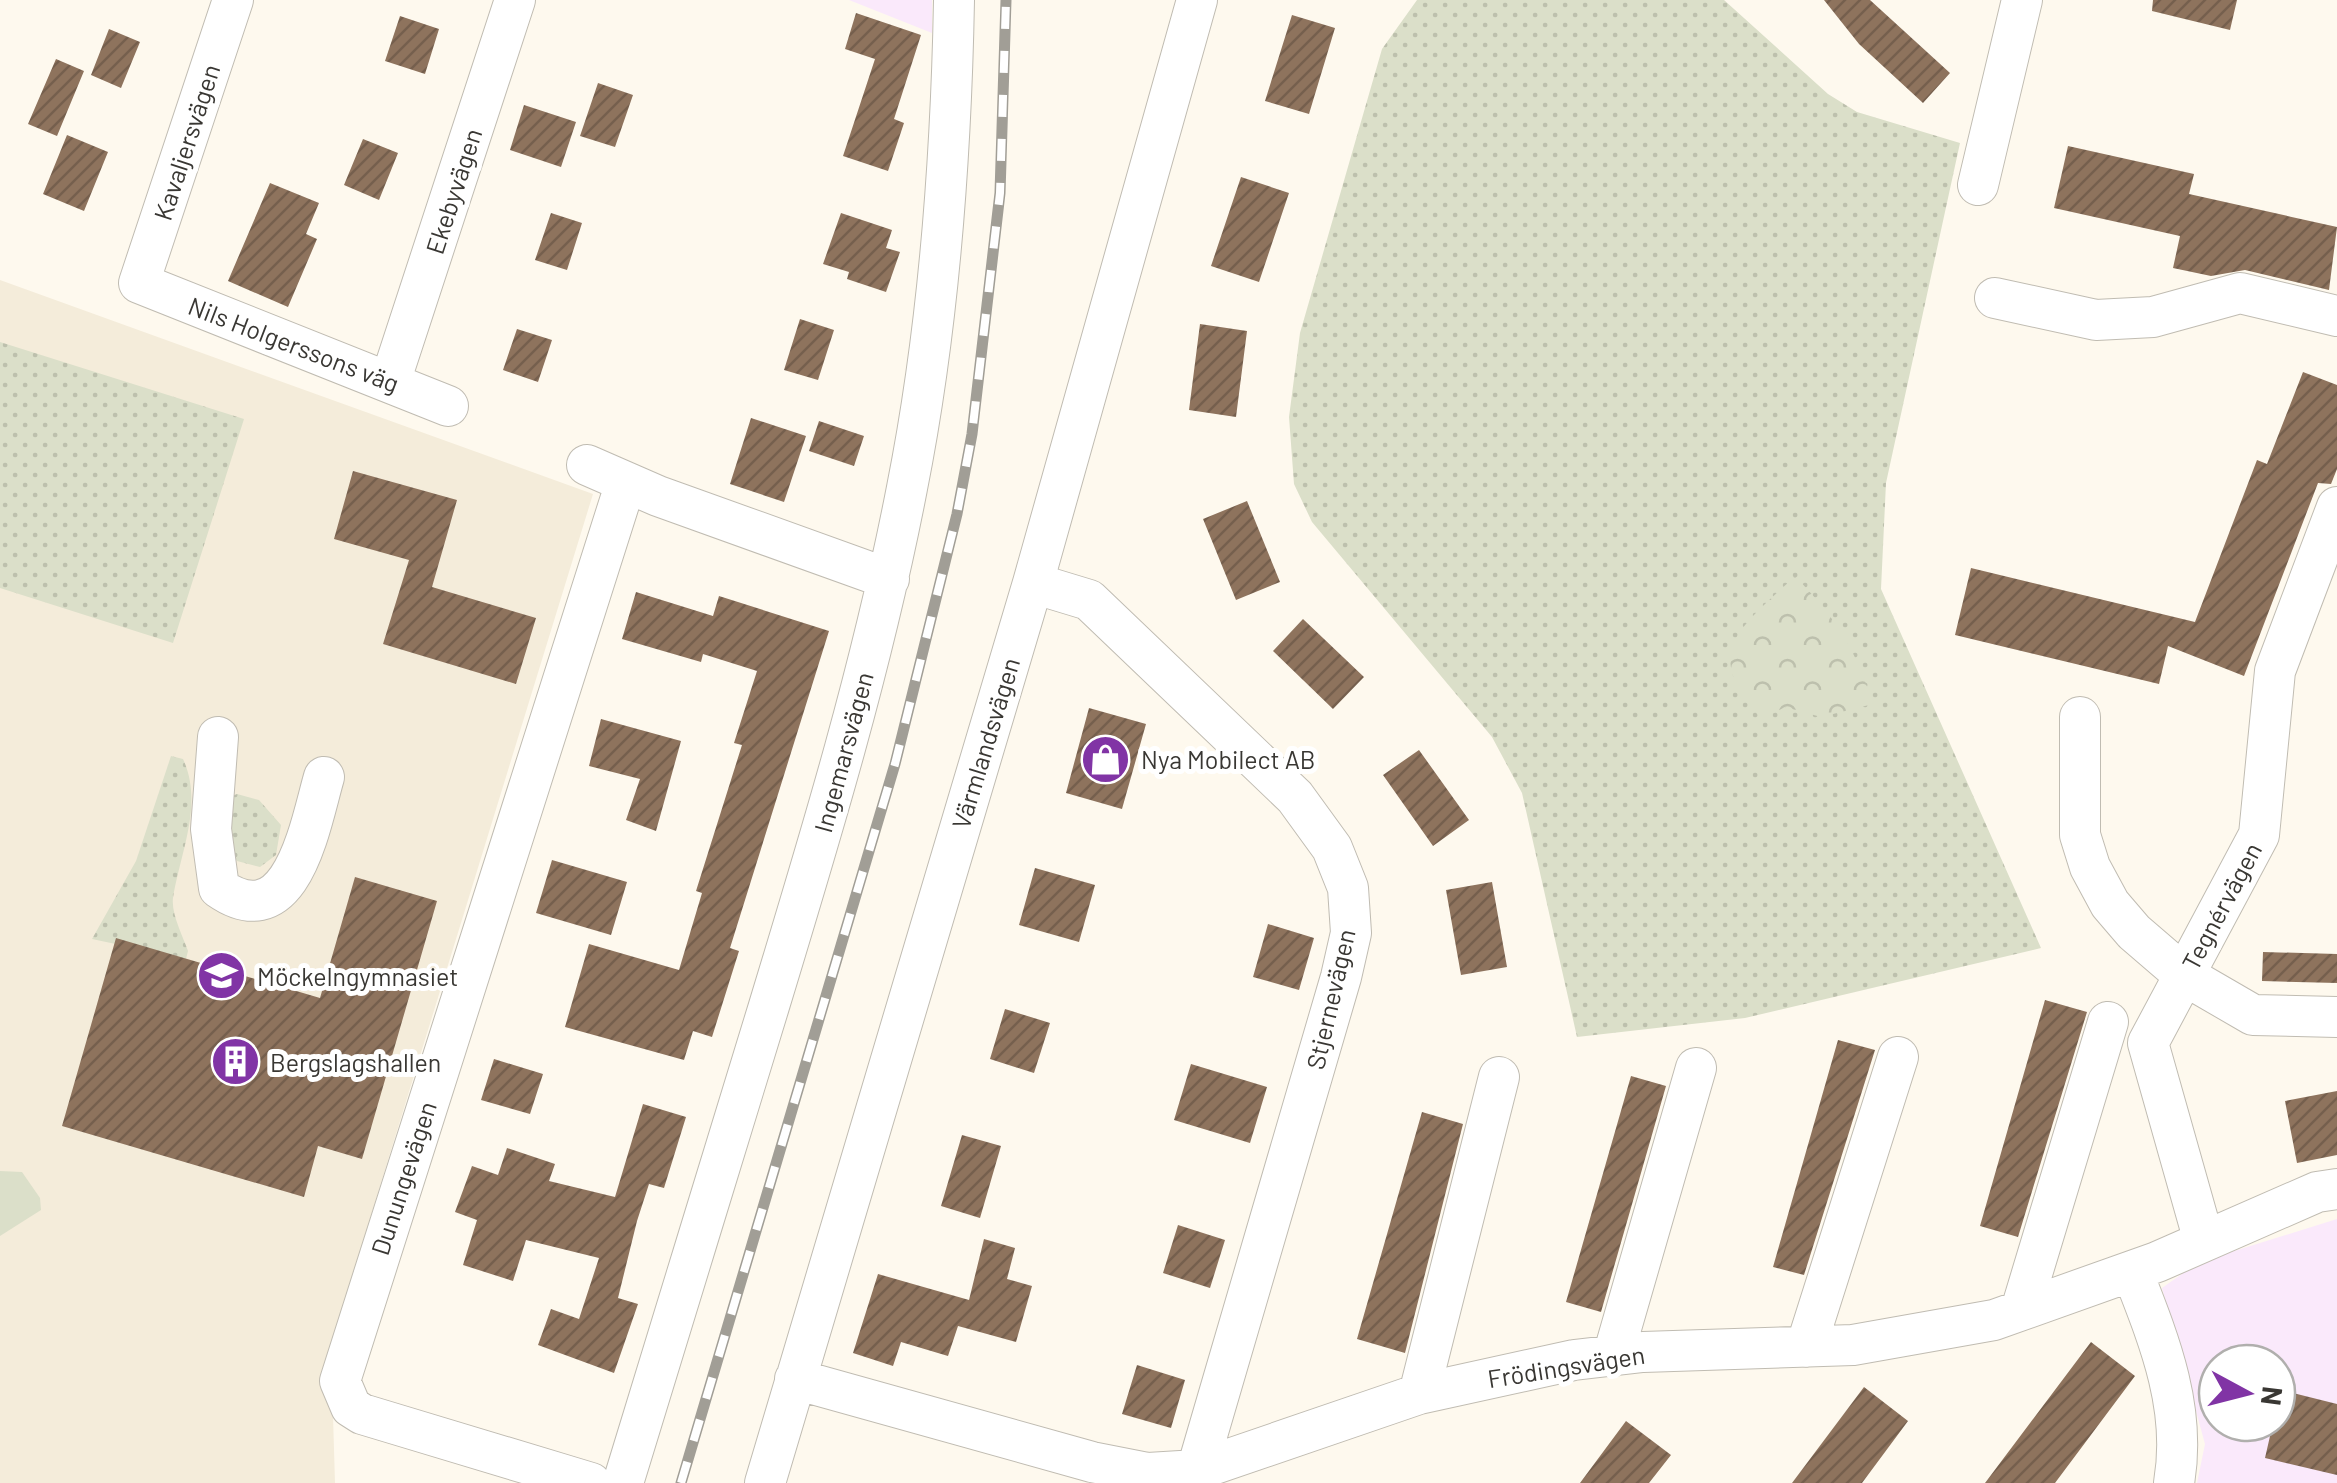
<svg xmlns="http://www.w3.org/2000/svg" width="2337" height="1483" viewBox="0 0 2337 1483" font-family="Barlow,sans-serif">
  <defs>
    <pattern id="grass-dots" width="8" height="8" patternUnits="userSpaceOnUse" patternTransform="scale(2.5)"><rect width="8" height="8" fill="#dbdfc9"/><path d="M2 2h.1M6 6h.1" fill="none" stroke="#bdc0ad" stroke-width="1.8" stroke-linecap="round"/></pattern>
    <pattern id="forest-crowns" width="20" height="18" patternUnits="userSpaceOnUse" patternTransform="scale(2.5)"><rect width="20" height="18" fill="#dbdfc9"/><path d="M2 6a3 3 0 1 1 6 0M12 15a3 3 0 1 1 6 0" fill="none" stroke="#bdc0ad"/></pattern>
    <pattern id="building-hatch" width="6" height="6" patternUnits="userSpaceOnUse" patternTransform="scale(2.5)"><rect width="6" height="6" fill="#8e735d"/><path d="M-1 1l2-2M0 6l6-6M5 7l2-2" fill="none" stroke="#755f4d"/></pattern>
  </defs>
  <rect width="100%" height="100%" fill="#fef9ee"/>
  <path fill="#fae9fb" fill-rule="evenodd" d="M 849,0 L 932,0 L 932,33 Z
    M 2337,1219 L 2337,1483 L 2197,1483 L 2205,1444 L 2162,1288 L 2199,1262 ZM 2217,1363 L 2277,1363 L 2277,1423 L 2217,1423 Z"/>
  <path fill="#f4ecda" d="M 0,280 L 593,494 L 368,1225 L 332,1382 L 335,1483 L 0,1483 Z"/>
  <path fill="url(#grass-dots)" d="M 1417,0 L 1724,0 L 1828,94 L 1857,112 L 1960,143 L 1886,483 L 1881,589 L 2041,948 L 1745,1018 L 1577,1037 L 1522,793 L 1492,737 L 1312,522 L 1294,484 L 1289,417 L 1300,333 L 1382,49 Z
    M 0,342 L 244,419 L 173,643 L 0,588 Z
    M 171,756 L 183,759 C 204,804 180,853 173,898 C 171,914 183,936 188,951 L 186,959 L 92,939 L 136,861 Z
    M 237,794 L 259,800 L 281,825 L 276,855 L 260,867 L 237,861 L 230,850 L 232,796 Z"/>
  <path fill="url(#forest-crowns)" d="M 1795,576 C 1836,619 1855,647 1873,704 L 1821,717 L 1785,707 L 1762,719 C 1698,652 1743,626 1795,576 Z"/>
  <path fill="#dbdfc9" d="M 0,1171 L 22,1172 L 40,1198 L 41,1210 L 0,1236 Z"/>
  <path fill="url(#building-hatch)" d="M 1824,0 L 1870,0 L 1950,73 L 1923,103 L 1859,44 Z
    M 2153,0 L 2237,0 L 2230,30 L 2152,11 Z
    M 856,13 L 921,35 L 894,119 L 904,123 L 888,171 L 843,156 L 875,59 L 845,49 Z
    M 1292,15 L 1335,28 L 1309,114 L 1265,101 Z
    M 400,16 L 439,29 L 425,74 L 385,61 Z
    M 109,29 L 140,42 L 121,88 L 91,75 Z
    M 56,59 L 84,71 L 57,136 L 28,124 Z
    M 598,83 L 633,95 L 615,147 L 580,136 Z
    M 524,105 L 576,122 L 561,167 L 510,150 Z
    M 67,135 L 108,152 L 84,211 L 43,194 Z
    M 363,139 L 398,153 L 379,200 L 344,185 Z
    M 2068,146 L 2194,174 L 2189,194 L 2337,227 L 2329,290 L 2245,270 L 2211,276 L 2173,268 L 2180,236 L 2054,208 Z
    M 1241,177 L 1289,193 L 1259,282 L 1211,266 Z
    M 270,183 L 319,203 L 306,234 L 317,239 L 288,307 L 228,281 Z
    M 551,213 L 582,223 L 567,270 L 535,260 Z
    M 841,213 L 892,230 L 886,248 L 900,252 L 886,292 L 847,279 L 849,272 L 823,264 Z
    M 800,319 L 834,330 L 818,380 L 784,370 Z
    M 1200,324 L 1247,331 L 1236,417 L 1189,410 Z
    M 517,329 L 552,340 L 538,382 L 503,370 Z
    M 2303,372 L 2337,385 L 2337,469 L 2331,484 L 2318,483 L 2244,676 L 2168,646 L 2159,684 L 1955,635 L 1971,568 L 2195,622 L 2257,460 L 2267,464 Z
    M 751,418 L 806,436 L 784,502 L 730,484 Z
    M 819,421 L 864,436 L 854,466 L 809,451 Z
    M 353,471 L 457,500 L 432,587 L 536,618 L 516,684 L 383,644 L 409,560 L 334,539 Z
    M 1247,501 L 1280,582 L 1236,600 L 1203,519 Z
    M 636,592 L 713,616 L 719,596 L 829,631 L 730,948 L 739,951 L 712,1037 L 693,1031 L 684,1060 L 565,1027 L 589,944 L 679,970 L 702,893 L 696,891 L 742,745 L 734,743 L 757,671 L 703,654 L 701,662 L 622,639 Z
    M 1303,619 L 1364,677 L 1333,709 L 1273,651 Z
    M 1089,708 L 1146,724 L 1122,809 L 1066,793 Z
    M 601,719 L 681,741 L 656,831 L 626,820 L 640,779 L 589,766 Z
    M 1419,750 L 1469,820 L 1433,846 L 1383,775 Z
    M 552,860 L 627,882 L 611,935 L 536,913 Z
    M 1035,868 L 1095,885 L 1079,942 L 1019,925 Z
    M 355,877 L 437,901 L 362,1159 L 318,1146 L 304,1197 L 62,1126 L 116,938 L 320,998 Z
    M 1492,882 L 1507,967 L 1461,975 L 1446,890 Z
    M 1268,924 L 1314,938 L 1299,990 L 1253,977 Z
    M 2263,952 L 2337,954 L 2337,983 L 2262,981 Z
    M 2045,1000 L 2087,1012 L 2018,1237 L 1980,1226 Z
    M 1005,1009 L 1050,1023 L 1034,1073 L 990,1059 Z
    M 1838,1040 L 1875,1050 L 1804,1275 L 1773,1267 Z
    M 494,1059 L 543,1074 L 530,1114 L 481,1100 Z
    M 1191,1064 L 1267,1087 L 1250,1143 L 1174,1120 Z
    M 1631,1076 L 1666,1086 L 1601,1312 L 1566,1302 Z
    M 2337,1091 L 2337,1155 L 2297,1163 L 2285,1101 Z
    M 643,1104 L 686,1117 L 664,1188 L 649,1184 L 637,1221 L 618,1298 L 638,1304 L 614,1373 L 538,1345 L 551,1309 L 579,1319 L 599,1258 L 526,1240 L 513,1281 L 463,1265 L 477,1220 L 455,1212 L 472,1166 L 498,1175 L 507,1148 L 555,1164 L 549,1181 L 615,1197 Z
    M 1422,1112 L 1463,1124 L 1405,1353 L 1357,1339 Z
    M 962,1135 L 1001,1146 L 980,1218 L 941,1206 Z
    M 1178,1225 L 1225,1240 L 1210,1288 L 1163,1273 Z
    M 984,1239 L 1015,1248 L 1007,1279 L 1032,1286 L 1016,1342 L 958,1326 L 948,1356 L 901,1342 L 893,1366 L 853,1353 L 878,1274 L 969,1300 Z
    M 2091,1342 L 2135,1376 L 2055,1483 L 1985,1483 Z
    M 1137,1365 L 1185,1380 L 1171,1428 L 1122,1414 Z
    M 1864,1387 L 1908,1421 L 1862,1483 L 1792,1483 Z
    M 2281,1390 L 2337,1404 L 2337,1475 L 2265,1458 L 2273,1423 L 2277,1423 Z
    M 1626,1421 L 1671,1455 L 1649,1483 L 1580,1483 Z"/>
  <g fill="none" stroke-linecap="round" stroke-linejoin="round">
    <defs>
      <path id="minor" d="M 233,0 L 139,283 L 448,406
        M 1978,185 L 2022,0
        M 1995,298 L 2096,320 L 2153,317 L 2240,293 L 2337,316
        M 390,382 L 515,0
        M 587,465 L 658,496 L 889,579
        M 1033,583 L 1089,600 L 1295,797 L 1332,848 L 1348,888 L 1351,933 L 1341,977 L 1193,1483
        M 2080,717 L 2080,835 L 2090,867 L 2110,904 L 2134,932 L 2184,975 L 2253,1015 L 2337,1017
        M 218,737 L 211,829 L 219,888 C 292,939 310,825 324,777
        M 2204,1241 L 2148,1043 L 2259,835 L 2275,671 L 2337,507
        M 2132,1271 C 2159,1340 2187,1408 2174,1483
        M 2021,1310 L 2108,1022
        M 1806,1347 L 1898,1057
        M 1613,1356 L 1696,1068
        M 795,1379 L 1092,1462 L 1148,1473 L 1197,1470 L 1419,1394 L 1574,1360 L 1643,1352 L 1853,1345 L 1994,1320 L 2157,1262 L 2317,1192 L 2337,1189
        M 1419,1394 L 1499,1077
        M 591,1483 L 362,1414 L 351,1407 L 340,1381 L 626,482
        M 623,1483 C 672,1324 720,1165 769,1006 C 821,835 873,664 907,488 C 939,327 951,164 954,0
        M 765,1483 L 1033,583 L 1197,0"/>
    </defs>
    <use href="#minor" stroke="#c0bcb2" stroke-width="42"/>
    <use href="#minor" stroke="#fff" stroke-width="40"/>
    <defs>
      <path id="rail" d="M 681,1483 L 895,764 L 957,514 L 972,434 L 1000,193 L 1006,0"/>
    </defs>
    <use href="#rail" stroke="#a19e96" stroke-width="11"/>
    <use href="#rail" stroke="#fff" stroke-width="8" stroke-dasharray="22" stroke-linecap="butt"/>
  </g>
  <defs>
    <symbol id="shop-disc" viewBox="-11 -11 22 22"><circle r="9.5" fill="#8134a5" stroke="#fff"/><path d="M-5-2.5h2.3a2.7 3.5 0 0 1 5.4 0H5L5.5 6h-11ZM-1.5-2.5h3a1.5 2.3 0 0 0-3 0Z" fill="#fff"/></symbol>
    <symbol id="school-disc" viewBox="-11 -11 22 22"><circle r="9.5" fill="#8134a5" stroke="#fff"/><path d="M0-5L7-2L0 1L-7-2ZM-4 1L0 2.5L4 1V4Q0 6-4 4Z" fill="#fff"/></symbol>
    <symbol id="building-disc" viewBox="-11 -11 22 22"><circle r="9.5" fill="#8134a5" stroke="#fff"/><path d="M-4-6H4V6H1V3H-1V6H-4ZM-2.5-4.3h1.7v1.8h-1.7ZM.8-4.3h1.7v1.8H.8ZM-2.5-1h1.7V.8h-1.7ZM.8-1h1.7V.8H.8Z" fill="#fff"/></symbol>
  </defs>
  <g fill-rule="evenodd">
    <use href="#shop-disc" x="1078" y="732" width="55" height="55"/>
    <use href="#school-disc" x="194" y="948" width="55" height="55"/>
    <use href="#building-disc" x="208" y="1034" width="55" height="55"/>
  </g>
  <g text-anchor="middle" dominant-baseline="central" stroke-width="10" stroke-linejoin="round" paint-order="stroke">
    <g font-size="25" fill="#393733" stroke="#fff">
      <text transform="translate(186 142) rotate(-72)">Kavaljersvägen</text>
      <text transform="translate(453 191) rotate(-72)">Ekebyvägen</text>
      <text transform="translate(294 344) rotate(21)">Nils Holgerssons väg</text>
      <text transform="translate(985 743) rotate(-73)">Värmlandsvägen</text>
      <text transform="translate(843 752) rotate(-75)">Ingemarsvägen</text>
      <text transform="translate(2221 906) rotate(-62)">Tegnérvägen</text>
      <text transform="translate(1330 999) rotate(-77)">Stjernevägen</text>
      <text transform="translate(403 1178) rotate(-72)">Dunungevägen</text>
      <text transform="translate(1566 1366) rotate(-9)">Frödingsvägen</text>
    </g>
    <g font-size="25" fill="#393733" stroke="#fff" text-anchor="start">
      <text x="1141" y="759">Nya Mobilect AB</text>
      <text x="257" y="976">Möckelngymnasiet</text>
      <text x="270" y="1062">Bergslagshallen</text>
    </g>
  </g>
  <g transform="translate(2247 1393) rotate(97)"><circle r="48" fill="#ffffff" stroke="#b0afad" stroke-width="2.5"/>
  <path d="M0-8L18 38L0 25L-18 38Z" fill="#8134a5"/>
  <text y="-15" font-size="28" font-weight="bold" text-anchor="middle" fill="#393733">N</text>
  </g>
</svg>
